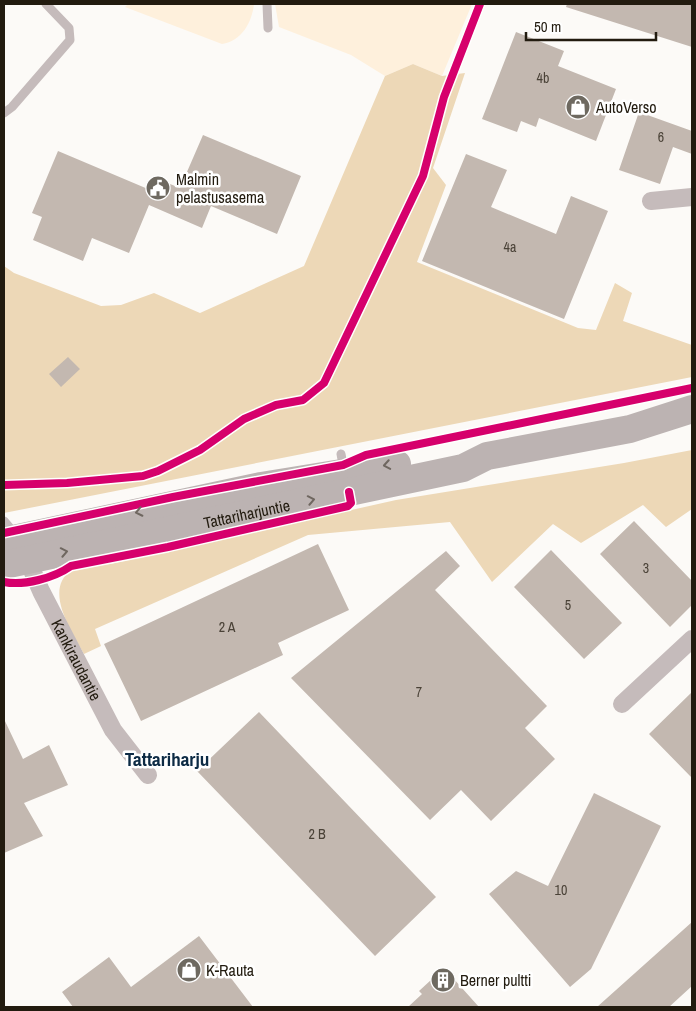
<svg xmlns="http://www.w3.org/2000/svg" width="696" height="1011" viewBox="0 0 696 1011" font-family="'Archivo Narrow',sans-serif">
  <rect width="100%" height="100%" fill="#fcfaf7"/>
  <path fill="#fef0dc" d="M 128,4 L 254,4 C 252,22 242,41 222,44 L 125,7 Z
    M 275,4 L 472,4 L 442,76 L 413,64 L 385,76 L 351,55 L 279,27 Z"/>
  <path fill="#edd8b7" d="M 413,64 L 442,76 L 465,73 L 433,168 L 446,185 L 417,262 L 578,328 L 596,330 L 615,283 L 632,293 L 623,321 L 692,345 L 692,377 L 4,513 L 4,266 L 14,273 L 101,306 L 121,305 L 154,293 L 200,313 L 304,266 L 385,76 Z
    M 692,450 L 692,509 L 666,527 L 643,505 L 581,543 L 553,524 L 492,582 L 450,522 L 308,535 L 95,629 L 101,646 L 84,654 C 73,633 42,589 72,570 C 82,564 98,565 110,564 L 396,500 L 624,463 Z"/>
  <path fill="#c3b8b0" d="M 567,4 L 692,4 L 692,47 L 566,7 Z
    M 516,32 L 564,51 L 558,66 L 616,89 L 596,141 L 539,118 L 536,127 L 521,121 L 517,132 L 482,119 Z
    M 639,112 L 692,131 L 692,154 L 673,147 L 660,184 L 619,170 Z
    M 203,135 L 301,176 L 277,234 L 211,206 L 202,228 L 149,205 L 129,253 L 92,238 L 83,261 L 33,240 L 42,217 L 32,213 L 58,151 L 155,192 L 160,180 L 180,188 Z
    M 466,154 L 507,170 L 491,207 L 556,234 L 571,196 L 608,211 L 564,319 L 422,261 Z
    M 68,357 L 80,369 L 61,387 L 49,374 Z
    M 634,521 L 692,581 L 692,605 L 670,627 L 600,554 Z
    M 318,544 L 349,610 L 278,643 L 283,655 L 141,721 L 104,644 Z
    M 551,550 L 622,623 L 584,659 L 514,587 Z
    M 446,551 L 460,566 L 435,590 L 547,706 L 525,728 L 555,759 L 491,821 L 461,790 L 430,820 L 291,678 Z
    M 692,692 L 692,778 L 649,734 Z
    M 259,712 L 436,897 L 375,956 L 197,771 Z
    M 4,719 L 23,759 L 49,745 L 68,785 L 24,803 L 43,836 L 4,853 Z
    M 594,793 L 661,826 L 591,969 L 570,987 L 489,894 L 516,871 L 548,886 Z
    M 692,922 L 692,986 L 669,1007 L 597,1007 Z
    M 199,936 L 253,1007 L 73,1007 L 62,992 L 109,957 L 131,987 Z
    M 444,968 L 479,1007 L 408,1007 L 422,994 L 419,991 Z"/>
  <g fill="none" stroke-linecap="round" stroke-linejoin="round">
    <path stroke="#c5bbbb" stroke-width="9" d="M 267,4 L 268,28
      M 4,113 L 12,107 L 70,40 L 69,28 L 46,4
      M 341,454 L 344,470
      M 4,521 L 15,534"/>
    <g stroke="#c5bbbb" stroke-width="18">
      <path d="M 651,201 L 692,197"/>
      <path id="s1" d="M 24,552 L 41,591 L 113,730 L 148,775"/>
      <path d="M 622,704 L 692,639"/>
    </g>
    <g stroke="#bcb3b2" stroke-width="28">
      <path d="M 4,541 L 261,486 L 397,464"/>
      <path id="s2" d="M 4,565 L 463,468 L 487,456 L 630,429 L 692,409"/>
    </g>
    <defs>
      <path id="cycleway" d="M 4,485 L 67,483 L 143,476 L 158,471 L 200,450 L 244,419 L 276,405 L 303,400 L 324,383 L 423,176 L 444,97 L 480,4
        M 4,533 L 173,497 L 343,465 L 366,455 L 692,388
        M 4,582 C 24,586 54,578 71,566 L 168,547 L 348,506 L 351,503 L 349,492"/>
    </defs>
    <use href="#cycleway" stroke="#fff" stroke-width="11"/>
    <use href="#cycleway" stroke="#d6006c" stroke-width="8"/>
  </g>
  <defs><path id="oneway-chevron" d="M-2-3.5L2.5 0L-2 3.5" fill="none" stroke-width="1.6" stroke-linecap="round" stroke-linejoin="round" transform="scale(1.25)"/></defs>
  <g stroke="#6f6760">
    <use href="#oneway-chevron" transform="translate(387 465) rotate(170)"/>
    <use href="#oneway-chevron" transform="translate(311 500) rotate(-11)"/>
    <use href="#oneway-chevron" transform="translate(139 512) rotate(168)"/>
    <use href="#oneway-chevron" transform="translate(64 552) rotate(-11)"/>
  </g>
  <defs>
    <symbol id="shop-disc" viewBox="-11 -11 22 22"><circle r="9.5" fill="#6e6960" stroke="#fff"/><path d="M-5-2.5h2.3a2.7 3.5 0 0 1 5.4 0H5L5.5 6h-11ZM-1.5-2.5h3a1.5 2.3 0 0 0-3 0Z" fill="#fff"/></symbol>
    <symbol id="civic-disc" viewBox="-11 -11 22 22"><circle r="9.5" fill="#6e6960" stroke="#fff"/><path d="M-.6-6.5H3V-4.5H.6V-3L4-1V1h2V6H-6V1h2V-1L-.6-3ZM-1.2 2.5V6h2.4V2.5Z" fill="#fff"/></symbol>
    <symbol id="building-disc" viewBox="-11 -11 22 22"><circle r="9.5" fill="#6e6960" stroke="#fff"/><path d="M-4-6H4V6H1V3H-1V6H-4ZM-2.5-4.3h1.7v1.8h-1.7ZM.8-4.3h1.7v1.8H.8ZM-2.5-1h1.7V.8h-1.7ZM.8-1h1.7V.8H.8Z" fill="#fff"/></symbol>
  </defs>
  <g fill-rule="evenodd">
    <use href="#shop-disc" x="564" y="93" width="28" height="28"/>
    <use href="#civic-disc" x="144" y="174" width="28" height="28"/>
    <use href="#shop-disc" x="175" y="956" width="28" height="28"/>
    <use href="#building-disc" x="429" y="966" width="28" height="28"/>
  </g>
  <g text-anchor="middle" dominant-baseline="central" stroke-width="5" stroke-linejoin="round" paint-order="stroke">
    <g font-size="14" fill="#4a4237">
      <text x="543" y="78">4b</text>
      <text x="661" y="137">6</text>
      <text x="510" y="247">4a</text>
      <text x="646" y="568">3</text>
      <text x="568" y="605">5</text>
      <text x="227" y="627">2 A</text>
      <text x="419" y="692">7</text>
      <text x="317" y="834">2 B</text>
      <text x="561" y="890">10</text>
    </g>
    <g font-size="16" fill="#221b0f" stroke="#fff" text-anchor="start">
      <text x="596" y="107">AutoVerso</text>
      <text x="176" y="179">Malmin<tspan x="176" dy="18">pelastusasema</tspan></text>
      <text x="206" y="970">K-Rauta</text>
      <text x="460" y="980">Berner pultti</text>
    </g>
    <g font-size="16" fill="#221b0f" stroke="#fff">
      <text stroke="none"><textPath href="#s2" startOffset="248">Tattariharjuntie</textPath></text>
      <text stroke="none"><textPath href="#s1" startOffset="120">Kankiraudantie</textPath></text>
    </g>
    <g font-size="19" font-weight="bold" fill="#0d2b45" stroke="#fff">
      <text x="167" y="759">Tattariharju</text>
    </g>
  </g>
  <rect width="696" height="1011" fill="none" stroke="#221b0f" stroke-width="10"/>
  <path d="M526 32v8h130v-8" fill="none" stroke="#221b0f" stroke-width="2.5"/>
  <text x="534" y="32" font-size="15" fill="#221b0f" stroke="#ffffff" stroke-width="4" paint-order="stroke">50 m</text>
</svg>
